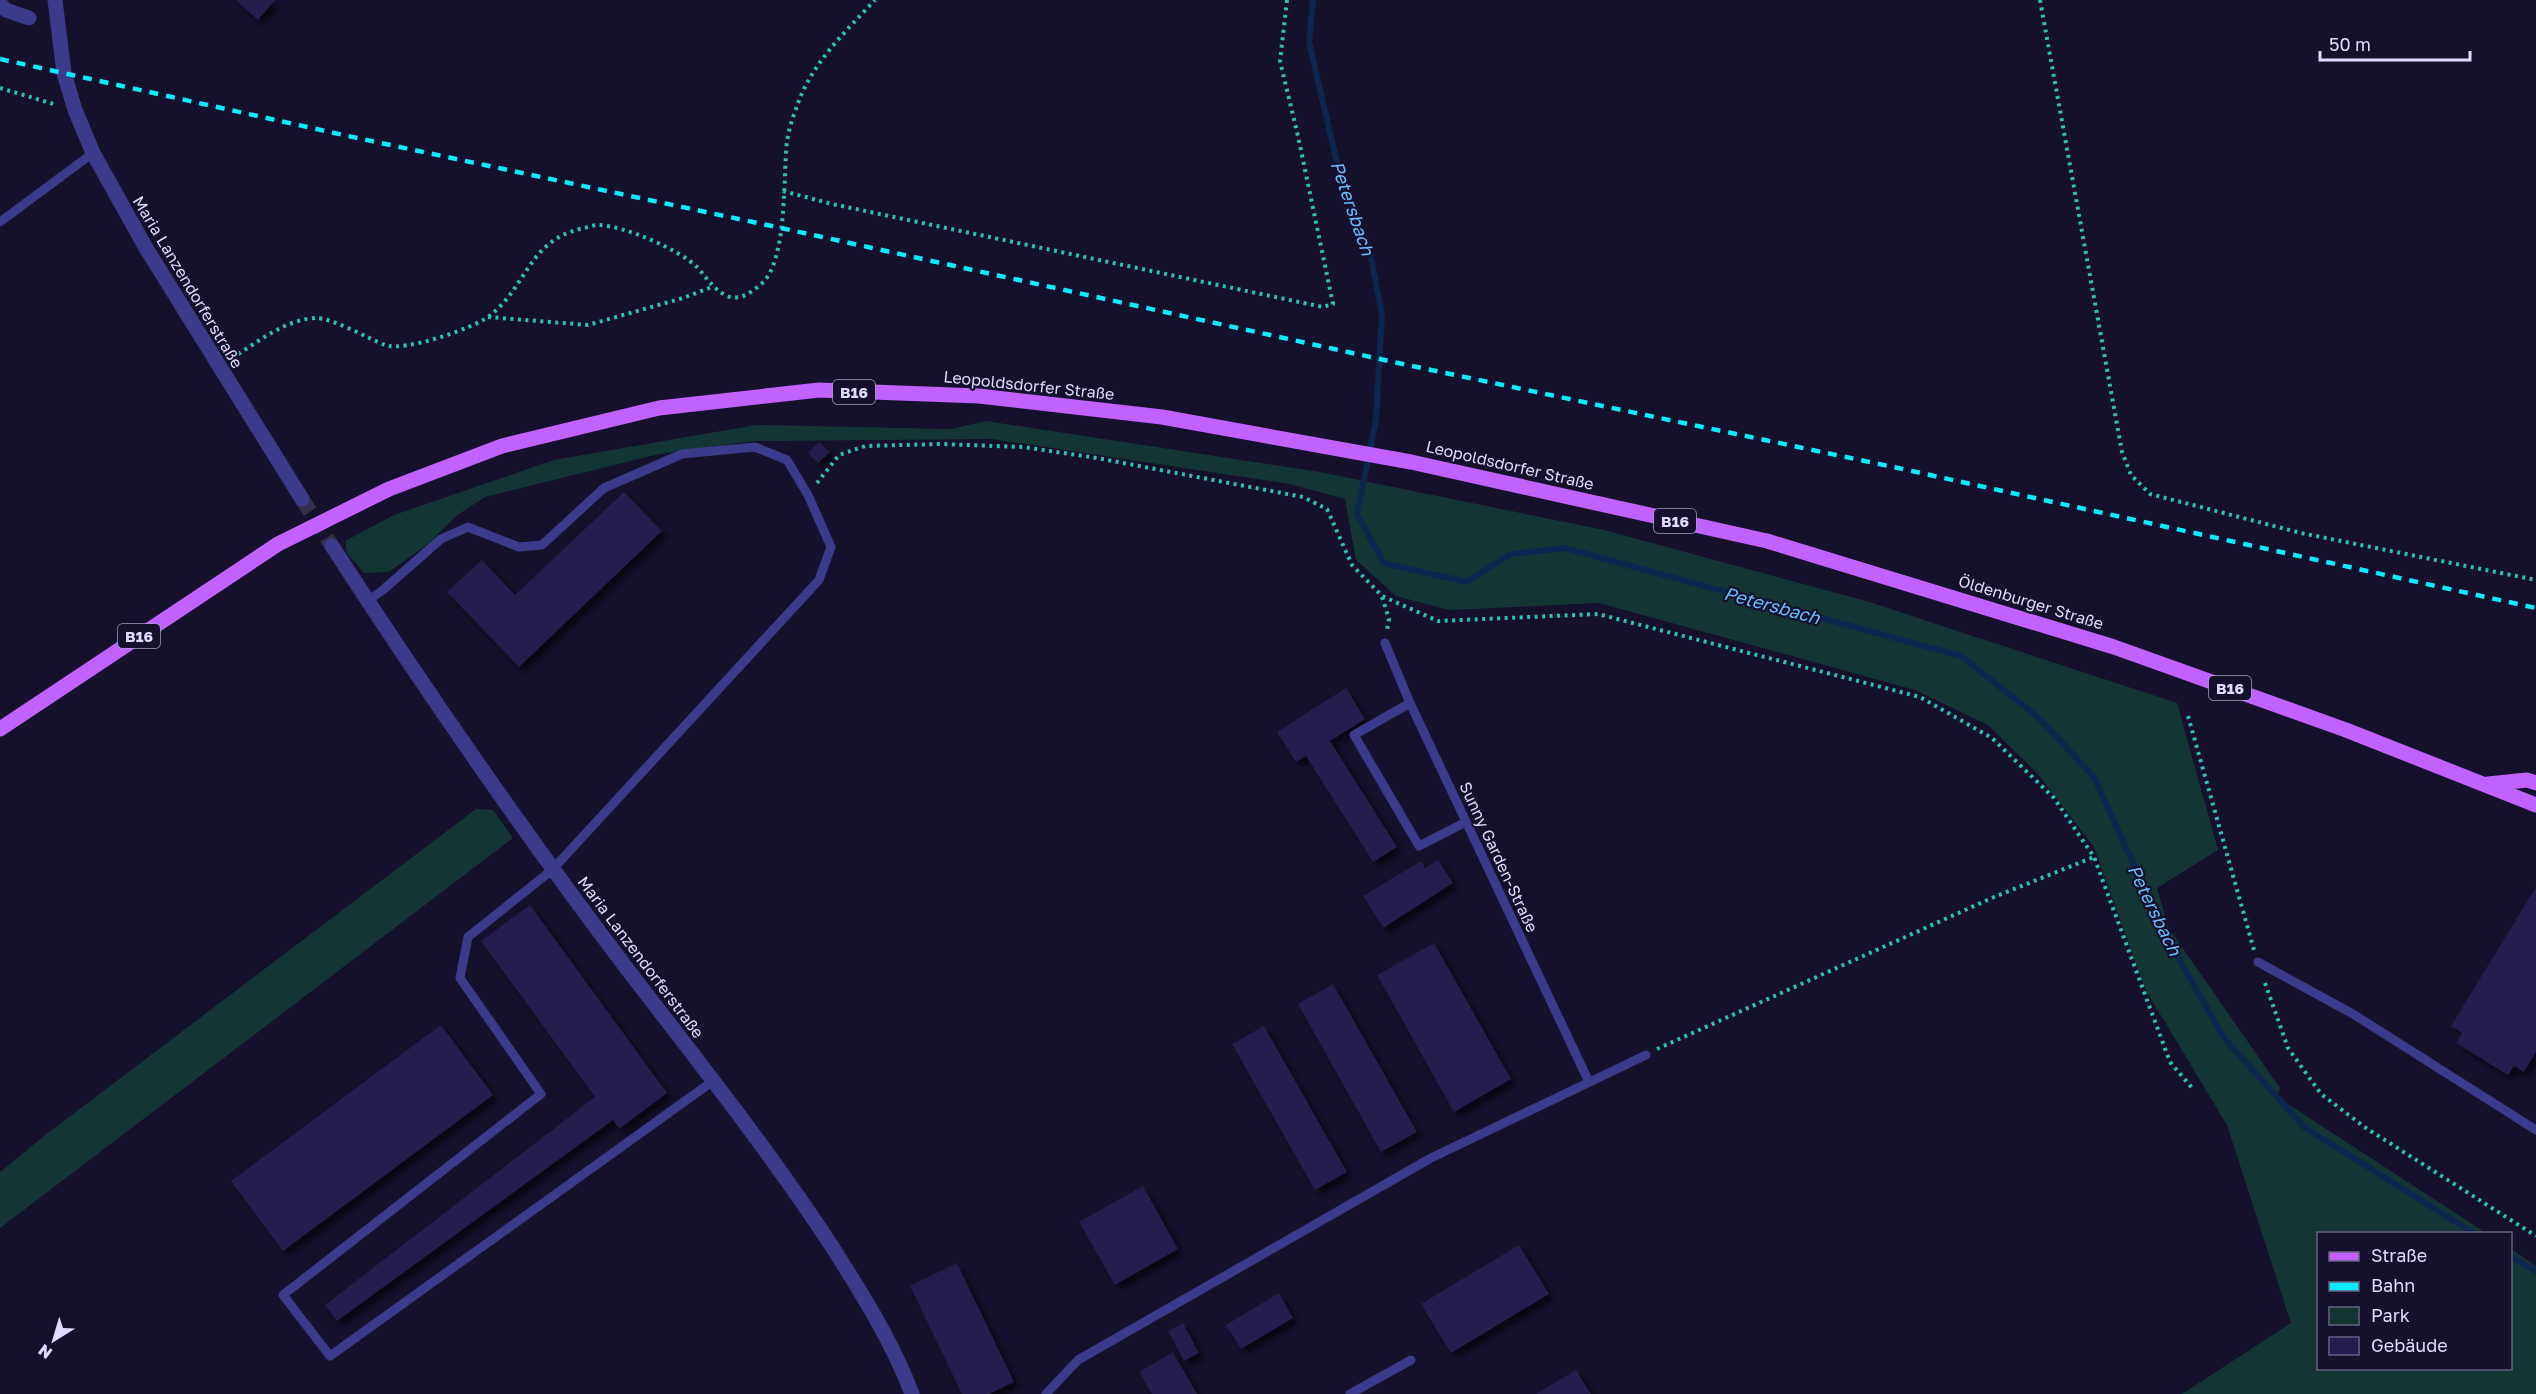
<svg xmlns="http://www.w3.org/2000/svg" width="2536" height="1394" viewBox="0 0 2536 1394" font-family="'Golos Text',sans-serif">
  <defs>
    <filter id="shadow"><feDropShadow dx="5.5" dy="5.5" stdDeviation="3" flood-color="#0009"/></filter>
  </defs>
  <rect width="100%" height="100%" fill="#15112c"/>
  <path fill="#133634" d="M 986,421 L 1320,472 L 1604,530 L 1866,601 L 2177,703 L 2218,850 L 2157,888 L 2168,927 L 2280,1088 L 2277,1097 L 2486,1233 L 2318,1234 L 2318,1368 L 2510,1368 L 2511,1249 L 2536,1266 L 2536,1394 L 2182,1394 L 2291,1323 L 2227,1125 L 2145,989 L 2094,847 L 2037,773 L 1988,725 L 1915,690 L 1599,603 L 1449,610 L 1396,596 L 1356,560 L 1345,499 L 1290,484 L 992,439 L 754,441 L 659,454 L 485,497 L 456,516 L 429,543 L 389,572 L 364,573 L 347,553 L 345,541 L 394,515 L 554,460 L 756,425 L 951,429 Z
    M 476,809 L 493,810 L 513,838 L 0,1228 L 0,1172 L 44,1136 Z"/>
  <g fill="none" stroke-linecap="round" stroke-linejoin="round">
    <path stroke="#0c2650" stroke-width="6" d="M 1313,0 L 1309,42 L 1340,176 L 1369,248 L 1382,314 L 1376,419 L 1357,514 L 1384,563 L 1466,582 L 1511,554 L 1565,548 L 1961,656 L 2038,717 L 2094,777 L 2167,938 L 2224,1038 L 2304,1127 L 2475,1234
      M 2510,1256 L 2536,1271"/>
  </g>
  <path fill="#251c4d" filter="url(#shadow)" d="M 236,0 L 275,0 L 258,20 Z
    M 819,442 L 830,452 L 818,463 L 808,453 Z
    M 624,492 L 662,531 L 519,667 L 447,592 L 482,560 L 515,595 Z
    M 1346,688 L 1365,719 L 1330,741 L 1397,847 L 1373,862 L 1306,756 L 1296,762 L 1277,732 Z
    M 1438,860 L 1453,883 L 1383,928 L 1363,896 L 1421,861 L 1425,868 Z
    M 2536,887 L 2536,1052 L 2524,1072 L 2514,1066 L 2508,1075 L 2456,1043 L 2462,1033 L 2451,1026 Z
    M 530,905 L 667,1093 L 619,1129 L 613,1120 L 337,1321 L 325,1305 L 595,1097 L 481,941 Z
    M 1434,943 L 1511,1079 L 1454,1112 L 1377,975 Z
    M 1333,984 L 1417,1132 L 1381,1152 L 1298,1004 Z
    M 441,1025 L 493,1095 L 283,1251 L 231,1181 Z
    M 1264,1026 L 1347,1172 L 1315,1190 L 1232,1044 Z
    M 1143,1186 L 1178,1249 L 1115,1285 L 1079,1222 Z
    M 1519,1245 L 1549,1294 L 1451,1353 L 1421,1304 Z
    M 957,1263 L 1014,1382 L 989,1394 L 962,1394 L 910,1286 Z
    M 1279,1293 L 1293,1318 L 1241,1349 L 1226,1325 Z
    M 1183,1323 L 1199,1353 L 1184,1361 L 1168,1331 Z
    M 1173,1352 L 1197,1394 L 1152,1394 L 1139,1372 Z
    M 1576,1370 L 1591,1394 L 1536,1394 Z"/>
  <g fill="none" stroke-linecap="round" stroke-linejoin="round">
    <path stroke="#332f4c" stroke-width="15" stroke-dasharray="15 8" stroke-linecap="butt" d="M 302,499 L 332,546"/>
    <path stroke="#2ec0b4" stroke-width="4" stroke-dasharray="3 4.5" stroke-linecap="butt" d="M 2040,0 L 2122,452 L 2131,475 L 2150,494 L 2301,533 L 2536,580
      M 0,88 L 57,105
      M 783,191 L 832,204 L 1323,307 L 1333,304 L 1298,136 L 1280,61 L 1287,0
      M 488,317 L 588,325 L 683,298 L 712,287
      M 232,358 C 258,342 284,320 315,318 C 331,317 369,339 385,345 C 404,352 471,329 488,317 C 527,288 527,242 580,229 C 586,228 593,225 598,225 C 625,226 678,249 697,267 C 707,278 713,289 727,296 C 740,301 750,293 760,285 C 788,264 783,175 787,141 C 789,130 792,119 796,109 C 810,65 844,33 875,0
      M 817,483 L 839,455 L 865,446 L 941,444 L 1023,447 L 1097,458 L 1303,497 L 1327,509 L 1352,565 L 1382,596 L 1438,621 L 1598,614 L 1920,697 L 1992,738 L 2054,798 L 2094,857 L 2170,1062 L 2193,1089
      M 1382,597 L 1389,619 L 1387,630
      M 2188,716 L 2254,950
      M 2265,983 L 2288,1048 L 2321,1094 L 2366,1128 L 2536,1236
      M 1657,1049 L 1994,897 L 2094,857"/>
    <path stroke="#3c3b8b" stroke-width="9" d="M 0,222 L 93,153
      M 368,601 L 384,589 L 441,539 L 468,527 L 519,547 L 542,545 L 604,488 L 682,454 L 755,447 L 787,460 L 808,495 L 831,547 L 819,580 L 552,870 L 468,937 L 460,978 L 541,1094 L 283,1295 L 330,1356 L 713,1081
      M 1385,643 L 1410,703 L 1589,1082
      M 1410,703 L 1354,735 L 1419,846 L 1466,822
      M 2258,962 L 2353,1014 L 2536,1130
      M 1046,1394 L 1078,1360 L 1431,1158 L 1646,1055
      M 1350,1394 L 1411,1360"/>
    <path stroke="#3c3b8b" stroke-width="15" d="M 55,0 L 64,73 L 75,110 L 93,153 L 146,248 L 302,499
      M 0,4 L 6,10 L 29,18
      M 332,546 C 426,691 524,833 628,970 C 697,1060 768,1149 831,1245 C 861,1292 892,1341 912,1394"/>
    <path stroke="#c162ff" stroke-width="15" d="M 0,729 L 278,544 L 389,489 L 502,446 L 659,408 L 819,390 L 979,396 L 1162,417 L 1411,462 L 1767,541 L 2114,647 L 2346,730 L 2536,805
      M 2488,784 L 2527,780 L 2536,783"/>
    <path stroke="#07ecff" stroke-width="4.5" stroke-dasharray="9 8" stroke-linecap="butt" d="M 0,59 L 348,136 L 781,228 L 1398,363 L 1898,468 L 2536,608"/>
  </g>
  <g text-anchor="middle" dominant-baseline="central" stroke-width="4.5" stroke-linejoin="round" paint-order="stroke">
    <g fill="#15112c" stroke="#a29ec0" stroke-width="1.5">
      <rect x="833" y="380" width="42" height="24" rx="4.5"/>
      <rect x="1654" y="509" width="42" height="24" rx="4.5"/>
      <rect x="118" y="624" width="42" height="24" rx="4.5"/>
      <rect x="2209" y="676" width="42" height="24" rx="4.5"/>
    </g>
    <g font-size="15" font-weight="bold" fill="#dfdbff">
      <text x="854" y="392">B16</text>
      <text x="1675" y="521">B16</text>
      <text x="139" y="636">B16</text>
      <text x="2230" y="688">B16</text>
    </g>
    <g font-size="16" fill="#dfdbff" stroke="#15112c">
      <text transform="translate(188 282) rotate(59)">Maria Lanzendorferstraße</text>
      <text transform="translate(1029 385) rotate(6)">Leopoldsdorfer Straße</text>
      <text transform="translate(1510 465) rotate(13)">Leopoldsdorfer Straße</text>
      <text transform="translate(2031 602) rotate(17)">Öldenburger Straße</text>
      <text transform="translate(1499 857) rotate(65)">Sunny Garden-Straße</text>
      <text transform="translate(641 957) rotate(53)">Maria Lanzendorferstraße</text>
    </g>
    <g font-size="18" font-style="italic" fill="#69bdff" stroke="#15112c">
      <text transform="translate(1353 208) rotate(71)">Petersbach</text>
      <text transform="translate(1772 605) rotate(15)">Petersbach</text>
      <text transform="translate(2155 910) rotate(64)">Petersbach</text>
    </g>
  </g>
  <rect x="2317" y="1232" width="195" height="138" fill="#15112c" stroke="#666280" stroke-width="1.5"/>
  <rect x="2329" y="1252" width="30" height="9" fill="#c162ff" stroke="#666280" stroke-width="1.5"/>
  <text x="2371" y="1262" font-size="18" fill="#dfdbff">Straße</text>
  <rect x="2329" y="1282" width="30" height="9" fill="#07ecff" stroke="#666280" stroke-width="1.5"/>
  <text x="2371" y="1292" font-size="18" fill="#dfdbff">Bahn</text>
  <rect x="2329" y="1307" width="30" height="18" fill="#133634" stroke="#666280" stroke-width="1.5"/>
  <text x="2371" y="1322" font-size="18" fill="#dfdbff">Park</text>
  <rect x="2329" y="1337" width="30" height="18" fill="#251c4d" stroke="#666280" stroke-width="1.5"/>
  <text x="2371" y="1352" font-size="18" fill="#dfdbff">Gebäude</text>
  <g transform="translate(54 1340) rotate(217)" stroke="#15112c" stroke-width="4.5" paint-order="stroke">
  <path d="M0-4.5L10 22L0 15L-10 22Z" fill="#dfdbff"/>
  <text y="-9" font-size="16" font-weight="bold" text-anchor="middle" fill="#dfdbff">N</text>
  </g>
  <path d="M2320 51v9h150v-9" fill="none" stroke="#dfdbff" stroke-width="3"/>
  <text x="2329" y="51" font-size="18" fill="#dfdbff" stroke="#15112c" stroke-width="4.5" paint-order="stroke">50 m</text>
</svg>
